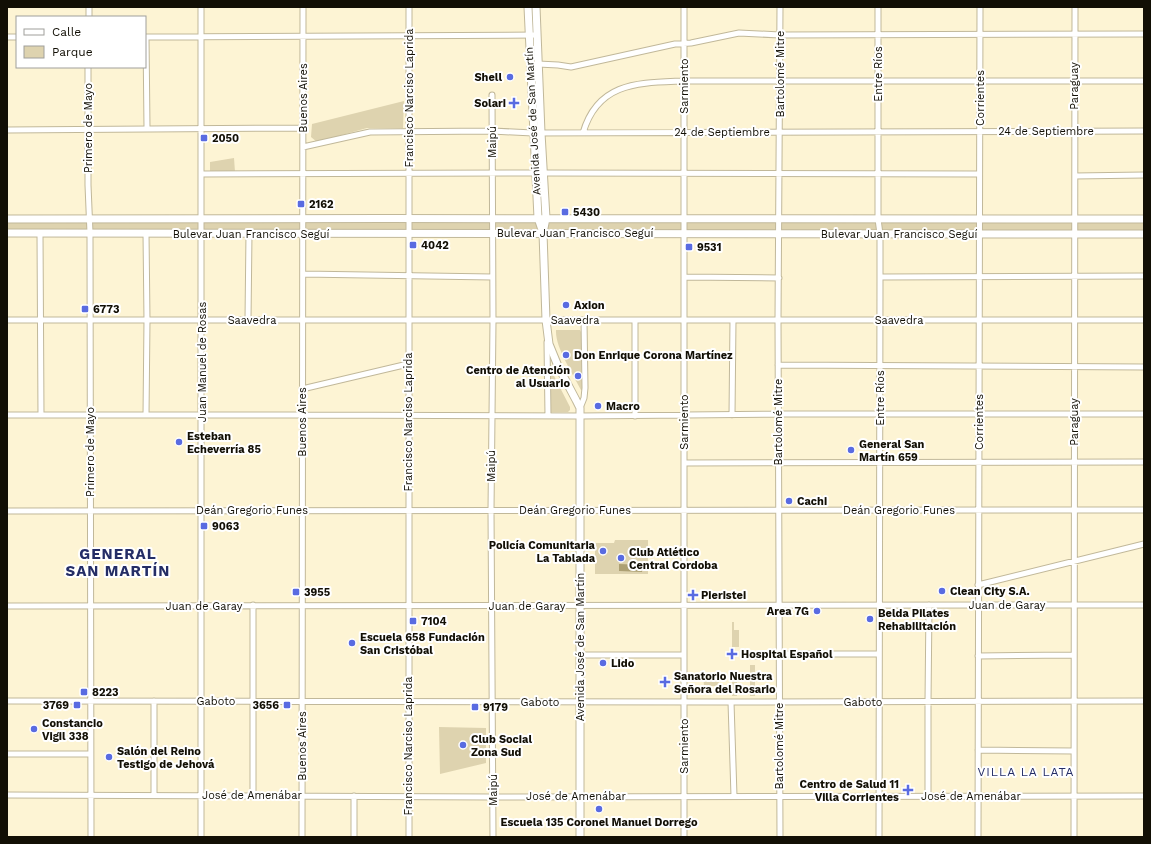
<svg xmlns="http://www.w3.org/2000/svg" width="1151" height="844" viewBox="0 0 1151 844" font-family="'Work Sans',sans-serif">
  <rect width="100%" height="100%" fill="#fdf4d4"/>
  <path fill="#ded3af" d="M 404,101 L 403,128 L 367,128 L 317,142 L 311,137 L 312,124 Z
    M 234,158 L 235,172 L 210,172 L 210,162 Z
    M 7,219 L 1144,219 L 1144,234 L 7,233 Z
    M 556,330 L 580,330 L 581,332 L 582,390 L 581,390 C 573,374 555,347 556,330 Z
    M 550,372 L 552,372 L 570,407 L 570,410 L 568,412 L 550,412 L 549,374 Z
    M 615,540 L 648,540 L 648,574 L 595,574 L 595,543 L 614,543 Z
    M 732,622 L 734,622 L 734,630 L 739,630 L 739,647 L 732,647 Z
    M 741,652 L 758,652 L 758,660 L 741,660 Z
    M 750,665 L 755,665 L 755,696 L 750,696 Z
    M 703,673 L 718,673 L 719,686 L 704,686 Z
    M 732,673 L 737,673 L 737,696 L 732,696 Z
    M 439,727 L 486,728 L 486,763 L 440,774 Z"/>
  <path fill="#ada073" d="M 619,564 L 643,565 L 642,572 L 619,571 Z"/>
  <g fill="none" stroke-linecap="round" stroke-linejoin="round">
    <defs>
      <path id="minor" d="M 201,7 L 201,837
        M 878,7 L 878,219 L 880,234 L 880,277 L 879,837
        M 89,17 L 89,7
        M 7,37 L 17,37
        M 145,37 L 537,35
        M 146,37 L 147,128
        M 538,64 L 558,65 L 571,67 L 675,44 L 691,43 L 739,33 L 780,35 L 1144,34
        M 88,67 L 88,185 L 90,233 L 91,837
        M 492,95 L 493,321 L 491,510 L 493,837
        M 7,130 L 303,128
        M 583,133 C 598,81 640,83 684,81 L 1144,81
        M 303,147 L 370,132 L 492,131 L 533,133 L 1144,131
        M 543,173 L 979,174
        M 201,174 L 535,173
        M 1075,176 L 1144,175
        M 40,233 L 41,415
        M 303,274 L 492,277
        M 684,277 L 779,278
        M 880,277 L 1144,276
        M 7,320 L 1144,320
        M 248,320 L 249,233
        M 547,342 L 548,416
        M 778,365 L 1144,367
        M 302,389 L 408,364
        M 580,408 L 584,398 L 585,388 L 584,320
        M 7,415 L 302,415 L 580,416 L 778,414 L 1144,414
        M 146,415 L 147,320 L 146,233
        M 732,415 L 733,320
        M 635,416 L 635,320
        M 684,463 L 1144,462
        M 7,511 L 1144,510
        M 978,585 L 1144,544
        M 7,606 L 1144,605
        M 779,654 L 879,654
        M 580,655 L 684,655
        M 978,656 L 1074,655
        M 7,701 L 731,702 L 1144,701
        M 154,701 L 154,795
        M 731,702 L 734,796
        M 978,750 L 1074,751
        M 7,754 L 90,754
        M 7,795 L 493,797 L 1144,796
        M 253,795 L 253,605
        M 928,796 L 928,702 L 929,605
        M 302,837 L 303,7
        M 354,837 L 354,796
        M 409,837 L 409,7
        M 684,837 L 684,7
        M 780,837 L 778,320 L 780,7
        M 978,837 L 980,7
        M 1074,837 L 1075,7"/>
      <path id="secondary" d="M 528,7 L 538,218 L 543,233
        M 536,7 L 541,133 L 546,218 L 543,233 L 546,320 L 549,344 L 558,366 L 576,400 L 580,408 L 580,837
        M 7,219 C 386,218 765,219 1144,219
        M 7,233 L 1144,234"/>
    </defs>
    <use href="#minor" stroke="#c1b89a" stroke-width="7"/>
    <use href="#secondary" stroke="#c1b89a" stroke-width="9"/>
    <use href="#minor" stroke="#fff" stroke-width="5"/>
    <use href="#secondary" stroke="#fff" stroke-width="7"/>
  </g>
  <g fill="#596be1" stroke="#fff" stroke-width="1.5">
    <circle cx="510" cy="77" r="4"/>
    <path d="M512 97h4v4h4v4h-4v4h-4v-4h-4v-4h4z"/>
    <rect x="200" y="134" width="8" height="8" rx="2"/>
    <rect x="297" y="200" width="8" height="8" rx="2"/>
    <rect x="561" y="208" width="8" height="8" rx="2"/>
    <rect x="409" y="241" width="8" height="8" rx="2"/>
    <rect x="685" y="243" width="8" height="8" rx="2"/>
    <circle cx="566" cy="305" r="4"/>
    <rect x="81" y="305" width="8" height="8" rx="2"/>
    <circle cx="566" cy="355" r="4"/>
    <circle cx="578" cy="376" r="4"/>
    <circle cx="598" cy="406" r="4"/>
    <circle cx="179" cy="442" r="4"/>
    <circle cx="851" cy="450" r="4"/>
    <circle cx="789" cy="501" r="4"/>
    <rect x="200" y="522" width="8" height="8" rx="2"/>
    <circle cx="603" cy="551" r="4"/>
    <circle cx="621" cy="558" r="4"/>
    <circle cx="942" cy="591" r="4"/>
    <rect x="292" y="588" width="8" height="8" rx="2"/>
    <path d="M691 589h4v4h4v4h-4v4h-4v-4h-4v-4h4z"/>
    <circle cx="817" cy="611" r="4"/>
    <circle cx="870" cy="619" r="4"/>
    <rect x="409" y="617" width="8" height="8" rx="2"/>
    <circle cx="352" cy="643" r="4"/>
    <path d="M730 648h4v4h4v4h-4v4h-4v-4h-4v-4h4z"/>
    <circle cx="603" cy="663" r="4"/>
    <path d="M663 676h4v4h4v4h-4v4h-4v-4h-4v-4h4z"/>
    <rect x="80" y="688" width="8" height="8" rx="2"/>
    <rect x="73" y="701" width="8" height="8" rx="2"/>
    <rect x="283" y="701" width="8" height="8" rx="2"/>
    <rect x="471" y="703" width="8" height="8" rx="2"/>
    <circle cx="34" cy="729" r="4"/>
    <circle cx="463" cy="745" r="4"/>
    <circle cx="109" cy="757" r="4"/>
    <path d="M906 784h4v4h4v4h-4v4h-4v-4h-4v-4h4z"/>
    <circle cx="599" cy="809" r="4"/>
  </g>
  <g text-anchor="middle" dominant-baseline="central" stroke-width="4" stroke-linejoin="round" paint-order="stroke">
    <g font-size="11" fill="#120f05" stroke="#fff">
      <text transform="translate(780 74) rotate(-90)">Bartolomé Mitre</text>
      <text transform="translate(878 74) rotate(-90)">Entre Ríos</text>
      <text transform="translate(684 86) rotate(-90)">Sarmiento</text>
      <text transform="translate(1074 86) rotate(-90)">Paraguay</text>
      <text transform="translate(303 98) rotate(-90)">Buenos Aires</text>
      <text transform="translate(409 98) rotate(-90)">Francisco Narciso Laprida</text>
      <text transform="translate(980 98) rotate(-90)">Corrientes</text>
      <text transform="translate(533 121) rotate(-93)">Avenida José de San Martín</text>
      <text transform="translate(88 128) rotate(-90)">Primero de Mayo</text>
      <text x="1046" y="131">24 de Septiembre</text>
      <text x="722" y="132">24 de Septiembre</text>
      <text transform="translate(492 142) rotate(-90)">Maipú</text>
      <text x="575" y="233">Bulevar Juan Francisco Seguí</text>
      <text x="251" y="234">Bulevar Juan Francisco Seguí</text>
      <text x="899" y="234">Bulevar Juan Francisco Seguí</text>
      <text x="252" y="320">Saavedra</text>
      <text x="575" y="320">Saavedra</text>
      <text x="899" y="320">Saavedra</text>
      <text transform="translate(202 362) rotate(-90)">Juan Manuel de Rosas</text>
      <text transform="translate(880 398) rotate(-90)">Entre Ríos</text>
      <text transform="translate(302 422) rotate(-90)">Buenos Aires</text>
      <text transform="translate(408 422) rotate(-90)">Francisco Narciso Laprida</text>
      <text transform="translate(684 422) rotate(-90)">Sarmiento</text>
      <text transform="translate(778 422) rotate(-90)">Bartolomé Mitre</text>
      <text transform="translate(979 422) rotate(-90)">Corrientes</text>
      <text transform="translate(1074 422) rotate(-90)">Paraguay</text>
      <text transform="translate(90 452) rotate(-90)">Primero de Mayo</text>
      <text transform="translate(491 466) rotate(-90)">Maipú</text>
      <text x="252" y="510">Deán Gregorio Funes</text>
      <text x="575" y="510">Deán Gregorio Funes</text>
      <text x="899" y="510">Deán Gregorio Funes</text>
      <text x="1007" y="605">Juan de Garay</text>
      <text x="204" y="606">Juan de Garay</text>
      <text x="527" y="606">Juan de Garay</text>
      <text transform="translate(580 647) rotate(-90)">Avenida José de San Martín</text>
      <text x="216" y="701">Gaboto</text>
      <text x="540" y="702">Gaboto</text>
      <text x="863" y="702">Gaboto</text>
      <text transform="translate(302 746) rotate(-90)">Buenos Aires</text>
      <text transform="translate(408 746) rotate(-90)">Francisco Narciso Laprida</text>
      <text transform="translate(684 746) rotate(-90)">Sarmiento</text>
      <text transform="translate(779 746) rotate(-90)">Bartolomé Mitre</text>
      <text transform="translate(493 790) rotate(-90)">Maipú</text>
      <text x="252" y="795">José de Amenábar</text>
      <text x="576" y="796">José de Amenábar</text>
      <text x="971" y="796">José de Amenábar</text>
    </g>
    <g font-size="11" font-weight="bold" fill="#120f05" stroke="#fff" text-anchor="start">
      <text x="502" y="77" text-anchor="end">Shell</text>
      <text x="506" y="103" text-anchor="end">Solari</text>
      <text x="212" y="138">2050</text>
      <text x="309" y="204">2162</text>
      <text x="573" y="212">5430</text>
      <text x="421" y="245">4042</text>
      <text x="697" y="247">9531</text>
      <text x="574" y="305">Axion</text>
      <text x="93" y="309">6773</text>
      <text x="574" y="355">Don Enrique Corona Martínez</text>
      <text x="570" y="370" text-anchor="end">Centro de Atención<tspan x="570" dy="13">al Usuario</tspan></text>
      <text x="606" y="406">Macro</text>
      <text x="187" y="436">Esteban<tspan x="187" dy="13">Echeverría 85</tspan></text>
      <text x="859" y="444">General San<tspan x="859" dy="13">Martín 659</tspan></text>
      <text x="797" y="501">Cachi</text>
      <text x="212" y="526">9063</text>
      <text x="595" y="545" text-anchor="end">Policía Comunitaria<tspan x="595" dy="13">La Tablada</tspan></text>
      <text x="629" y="552">Club Atlético<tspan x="629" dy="13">Central Cordoba</tspan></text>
      <text x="950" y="591">Clean City S.A.</text>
      <text x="304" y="592">3955</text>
      <text x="701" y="595">Pieristei</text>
      <text x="809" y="611" text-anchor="end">Area 7G</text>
      <text x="878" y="613">Belda Pilates<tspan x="878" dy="13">Rehabilitación</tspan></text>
      <text x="421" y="621">7104</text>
      <text x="360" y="637">Escuela 658 Fundación<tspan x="360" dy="13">San Cristóbal</tspan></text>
      <text x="741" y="654">Hospital Español</text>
      <text x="611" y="663">Lido</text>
      <text x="674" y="676">Sanatorio Nuestra<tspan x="674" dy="13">Señora del Rosario</tspan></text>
      <text x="92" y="692">8223</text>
      <text x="69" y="705" text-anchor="end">3769</text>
      <text x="279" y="705" text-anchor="end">3656</text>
      <text x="483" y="707">9179</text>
      <text x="42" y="723">Constancio<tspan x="42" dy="13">Vigil 338</tspan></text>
      <text x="471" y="739">Club Social<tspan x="471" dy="13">Zona Sud</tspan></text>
      <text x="117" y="751">Salón del Reino<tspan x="117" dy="13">Testigo de Jehová</tspan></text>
      <text x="899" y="784" text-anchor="end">Centro de Salud 11<tspan x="899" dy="13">Villa Corrientes</tspan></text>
      <text x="599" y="822" text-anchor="middle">Escuela 135 Coronel Manuel Dorrego</text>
    </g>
    <g font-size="12" letter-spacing="1" fill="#242d66" stroke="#fff">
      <text x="1026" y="772">VILLA LA LATA</text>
    </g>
    <g font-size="15" font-weight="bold" letter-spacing="1" fill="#242d66" stroke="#fff">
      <text x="118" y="554">GENERAL<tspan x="118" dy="17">SAN MARTÍN</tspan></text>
    </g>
  </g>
  <rect width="1151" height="844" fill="none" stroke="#120f05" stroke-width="16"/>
  <rect x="16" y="16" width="130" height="52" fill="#ffffff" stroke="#a09f9b"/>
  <rect x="24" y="29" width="20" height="6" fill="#ffffff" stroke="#a09f9b"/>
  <text x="52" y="36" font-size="12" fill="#120f05">Calle</text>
  <rect x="24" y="46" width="20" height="12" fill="#ded3af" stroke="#a09f9b"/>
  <text x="52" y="56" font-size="12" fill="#120f05">Parque</text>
</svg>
